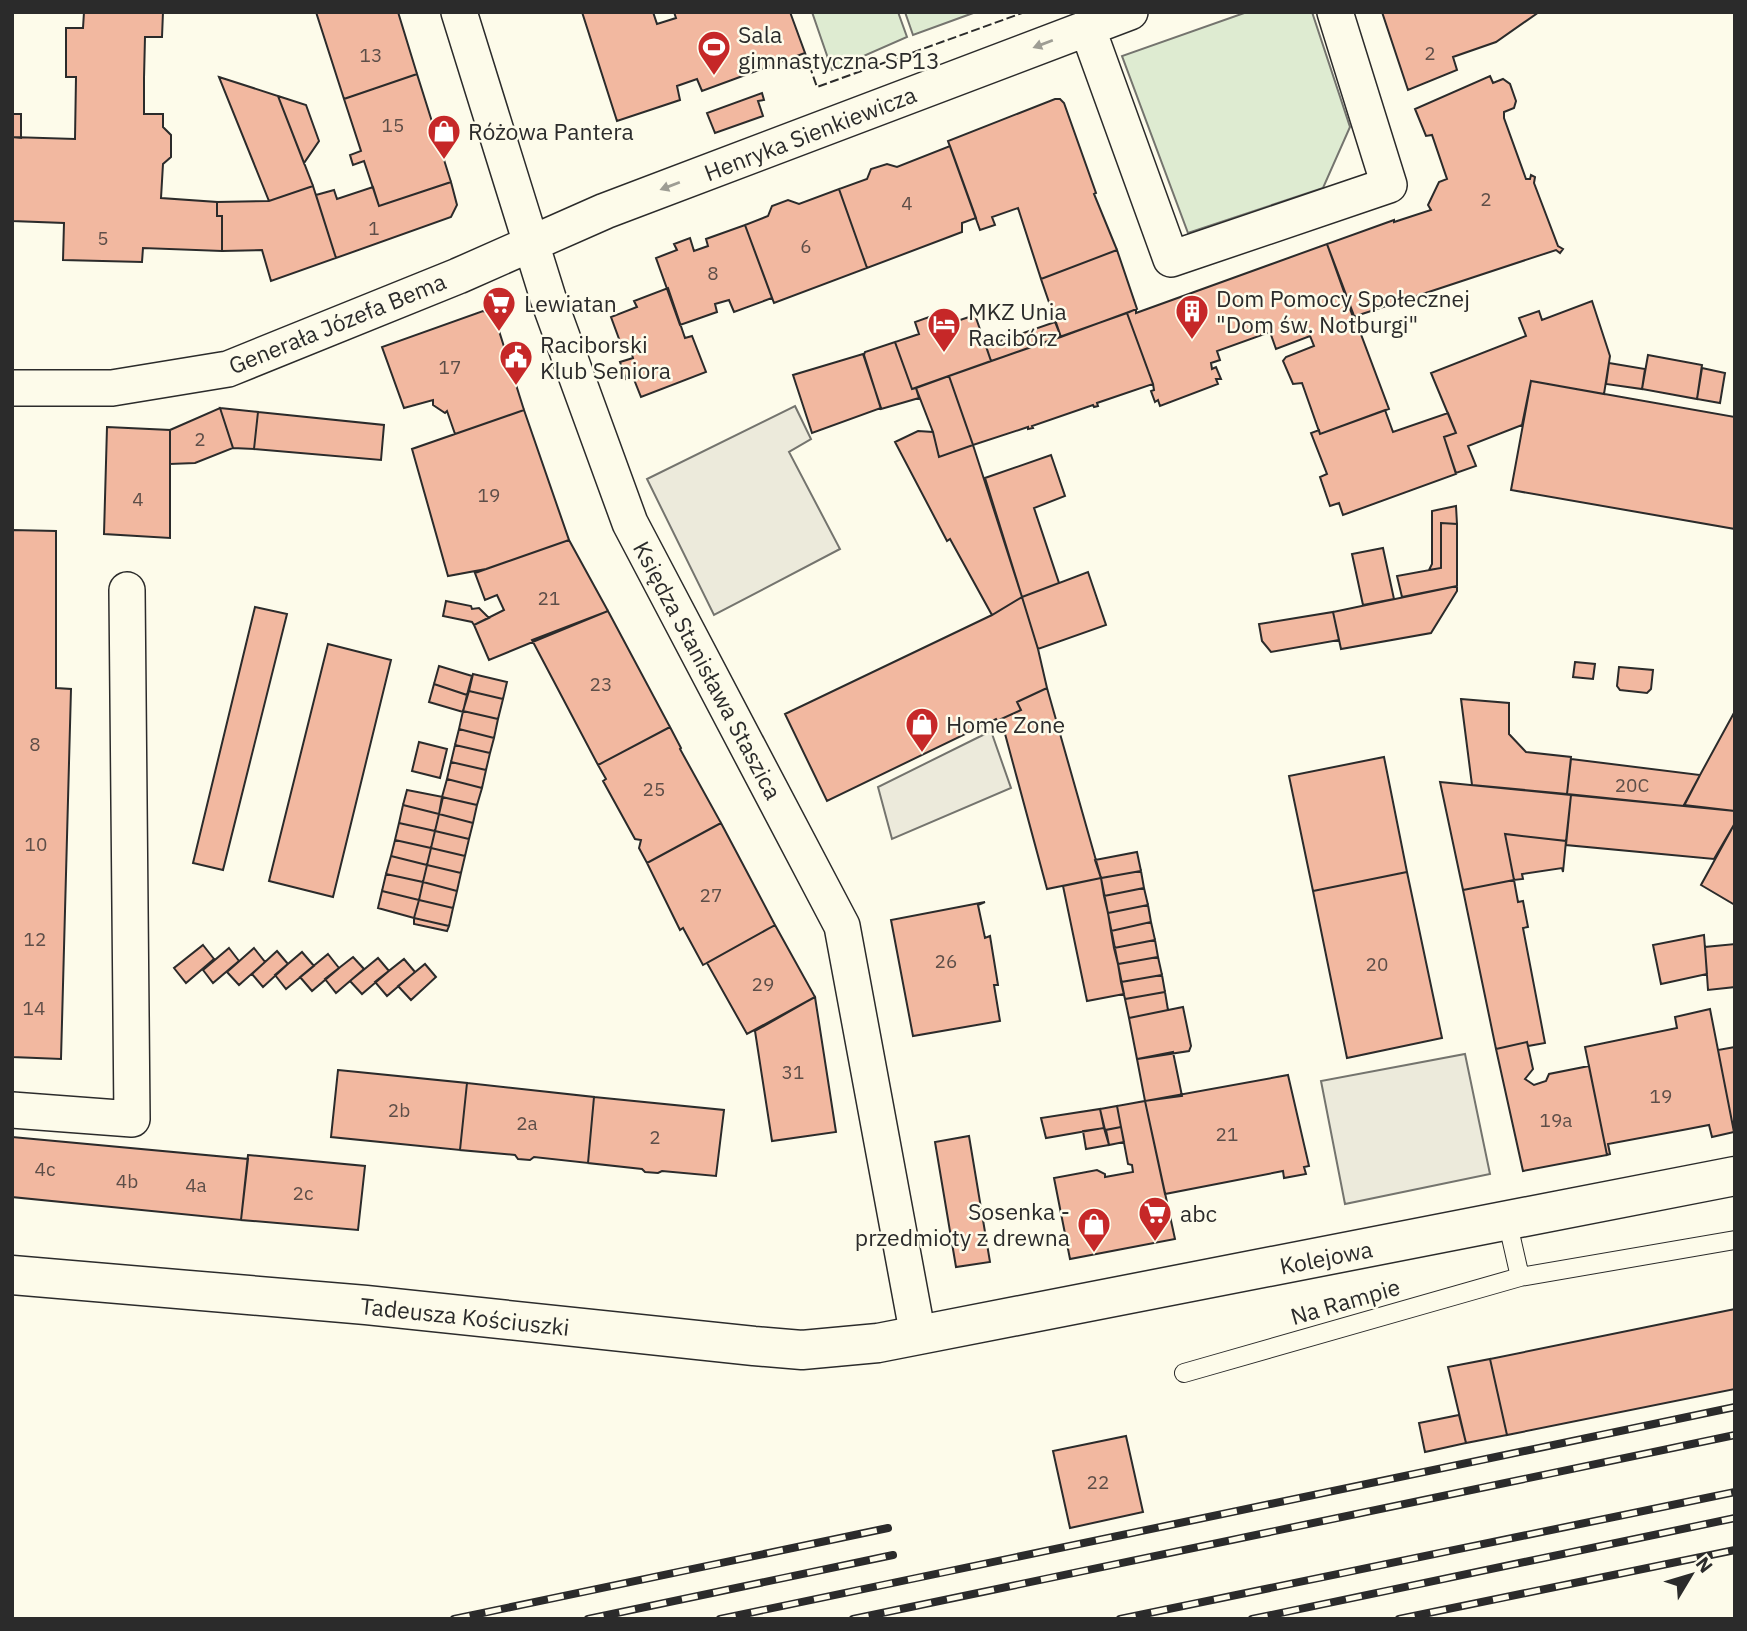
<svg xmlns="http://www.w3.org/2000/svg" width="1747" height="1631" viewBox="0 0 1747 1631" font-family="'IBM Plex Sans',sans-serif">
  <rect width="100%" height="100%" fill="#fdfbea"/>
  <path fill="#deebd1" stroke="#74746e" stroke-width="2" d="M 812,12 L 898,12 L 907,37 L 832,70 Z
    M 905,12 L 976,12 L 913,35 Z
    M 1247,12 L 1312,12 L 1350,127 L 1323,188 L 1188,233 L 1122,56 Z"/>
  <path fill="#eceadb" stroke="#74746e" stroke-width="2" d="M 795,406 L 811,439 L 789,452 L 840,549 L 714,615 L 647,479 Z
    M 991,731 L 1011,788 L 892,839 L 878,787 Z
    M 1465,1054 L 1490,1174 L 1345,1204 L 1321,1081 Z"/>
  <path fill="#f2b8a0" stroke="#2b2b2b" stroke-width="2" d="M 84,12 L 163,12 L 162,37 L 145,37 L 144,78 L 144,114 L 163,114 L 163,127 L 171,135 L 171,157 L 163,164 L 161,198 L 217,202 L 217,216 L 222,216 L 222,251 L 143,248 L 142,262 L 63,260 L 64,223 L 12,221 L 12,137 L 75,139 L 76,77 L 66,77 L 66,28 L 83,28 Z
    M 316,12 L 398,12 L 417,74 L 344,99 Z
    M 582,12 L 653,12 L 657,24 L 676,18 L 674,12 L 790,12 L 805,53 L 702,91 L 697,79 L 677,86 L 680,100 L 617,121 Z
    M 1382,12 L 1539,12 L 1496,42 L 1453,57 L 1457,70 L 1408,90 Z
    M 417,74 L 451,182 L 379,206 L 364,161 L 353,165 L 350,155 L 361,151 L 344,99 Z
    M 1490,76 L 1493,83 L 1503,79 L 1510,84 L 1516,101 L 1514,108 L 1504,112 L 1504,118 L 1526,179 L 1530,179 L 1531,175 L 1535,177 L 1534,183 L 1558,246 L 1563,249 L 1560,253 L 1556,250 L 1353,317 L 1327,244 L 1394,220 L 1394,222 L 1431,210 L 1428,205 L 1439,182 L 1447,179 L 1432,135 L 1426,136 L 1415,109 Z
    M 219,77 L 278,96 L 313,186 L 269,201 Z
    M 762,93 L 764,100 L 758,101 L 763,116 L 715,133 L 707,113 Z
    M 278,96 L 306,105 L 319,141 L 304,163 Z
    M 1055,99 L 1060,99 L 1064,103 L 1096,193 L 1094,194 L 1117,250 L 1041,279 L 1018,208 L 992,217 L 995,225 L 980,230 L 948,141 Z
    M 12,114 L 21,114 L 21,138 L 12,137 Z
    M 950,146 L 976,218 L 962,223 L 962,232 L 867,268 L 839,189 L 867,179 L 871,169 L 887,164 L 897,167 Z
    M 451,182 L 457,205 L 451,217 L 336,258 L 316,195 L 334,190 L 337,199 L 373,187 L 379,206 Z
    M 313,186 L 336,258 L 271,281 L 262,250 L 222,251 L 222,216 L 217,216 L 217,202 L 269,201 Z
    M 839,189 L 867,268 L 774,303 L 745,225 L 768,216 L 772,206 L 788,200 L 799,204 Z
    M 745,225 L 772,298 L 734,312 L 729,300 L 715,304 L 717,312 L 680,325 L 656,258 L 677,250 L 674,244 L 690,238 L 694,251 L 708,246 L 706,239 Z
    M 1327,244 L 1389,409 L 1320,434 L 1302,383 L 1293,384 L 1283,361 L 1286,357 L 1314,346 L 1310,336 L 1276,349 L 1270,332 L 1217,351 L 1220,360 L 1211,363 L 1212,369 L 1216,367 L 1221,379 L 1216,379 L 1218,384 L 1160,406 L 1158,400 L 1155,402 L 1151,391 L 1154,390 L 1153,384 L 1127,313 L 1136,309 L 1136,313 Z
    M 1117,250 L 1137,309 L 1061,337 L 1041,279 Z
    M 668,288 L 685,338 L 692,336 L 706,372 L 641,397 L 633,377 L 626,379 L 620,362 L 633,358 L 629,344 L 622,347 L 611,317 L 637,307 L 634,301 Z
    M 1592,301 L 1610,356 L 1604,394 L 1531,381 L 1522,425 L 1468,446 L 1476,466 L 1456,473 L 1444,437 L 1456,433 L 1431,373 L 1526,336 L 1519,318 L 1539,311 L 1542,320 Z
    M 483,311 L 494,315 L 524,410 L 455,434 L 447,411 L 445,413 L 433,405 L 433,400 L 404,408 L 382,347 Z
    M 1127,313 L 1153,384 L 1097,403 L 1098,406 L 1094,407 L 1093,405 L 1032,426 L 1033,428 L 1028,429 L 1028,427 L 973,445 L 949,376 Z
    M 975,315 L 991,361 L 912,389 L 895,342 L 919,334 L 915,322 L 929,317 L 933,329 Z
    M 1055,322 L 1061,337 L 991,361 L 986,346 Z
    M 895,342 L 912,389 L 916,388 L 919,398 L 881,409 L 864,355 L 865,352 Z
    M 863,354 L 881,408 L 812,433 L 793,375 Z
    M 1648,355 L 1702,365 L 1697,399 L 1642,389 Z
    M 1609,363 L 1645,369 L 1642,389 L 1606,384 Z
    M 1702,368 L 1725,373 L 1720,403 L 1697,399 Z
    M 949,376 L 973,445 L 939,457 L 933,432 L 916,388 Z
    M 1531,381 L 1735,417 L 1735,529 L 1511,490 Z
    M 220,408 L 233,448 L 195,463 L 170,464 L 170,430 Z
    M 220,408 L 258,412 L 254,449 L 233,448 Z
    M 524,410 L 569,540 L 486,569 L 448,576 L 412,449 Z
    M 1385,410 L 1393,432 L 1448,413 L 1456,433 L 1444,437 L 1456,474 L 1343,515 L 1339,503 L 1330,506 L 1320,477 L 1327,474 L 1311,433 L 1319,430 L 1320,434 Z
    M 258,412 L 384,425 L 381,460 L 254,449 Z
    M 107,427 L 170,430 L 170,538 L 104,534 Z
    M 918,431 L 933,432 L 939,457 L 973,445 L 1022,597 L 992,615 L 950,539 L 947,541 L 895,442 Z
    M 1051,455 L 1065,496 L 1034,508 L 1059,583 L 1022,597 L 985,478 Z
    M 1456,506 L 1457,524 L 1441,523 L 1441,568 L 1429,570 L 1432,564 L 1432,511 Z
    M 1441,523 L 1457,524 L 1457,586 L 1402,597 L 1397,576 L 1441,568 Z
    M 12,530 L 56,531 L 56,688 L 71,689 L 61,1059 L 12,1057 Z
    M 569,540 L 608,611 L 489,660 L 474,625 L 504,610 L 497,595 L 485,600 L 475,573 Z
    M 1383,548 L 1394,599 L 1363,605 L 1352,554 Z
    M 1088,572 L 1106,625 L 1038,649 L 1022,597 Z
    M 1457,586 L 1457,591 L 1431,633 L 1341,649 L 1333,612 Z
    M 1022,597 L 1038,649 L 1047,688 L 1017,702 L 1021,710 L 997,721 L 996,719 L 827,801 L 785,714 L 992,615 Z
    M 446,601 L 471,606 L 472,609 L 479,608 L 489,618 L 474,625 L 472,622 L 443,616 Z
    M 255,607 L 287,614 L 223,870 L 193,863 Z
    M 608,611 L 670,727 L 598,765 L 532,640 Z
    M 1333,612 L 1339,640 L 1271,652 L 1262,641 L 1259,624 Z
    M 328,644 L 391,660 L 333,897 L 269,881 Z
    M 1575,662 L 1595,664 L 1593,679 L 1573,677 Z
    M 439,666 L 472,676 L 467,695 L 434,684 Z
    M 1619,667 L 1653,670 L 1651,689 L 1647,693 L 1620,690 L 1617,686 Z
    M 473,674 L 507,682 L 503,699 L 469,691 Z
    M 434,684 L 467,695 L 463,712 L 429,702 Z
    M 1047,688 L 1101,878 L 1047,889 L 1001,719 L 1021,710 L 1017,702 Z
    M 469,691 L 503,699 L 498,719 L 463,711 Z
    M 1461,699 L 1509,703 L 1509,734 L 1526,752 L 1571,757 L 1567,794 L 1472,785 Z
    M 463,711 L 498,719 L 494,738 L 459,729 Z
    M 1735,711 L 1735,811 L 1684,805 L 1700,775 Z
    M 670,727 L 681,748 L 680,749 L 721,823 L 647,863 L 639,848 L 641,840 L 635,839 L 603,781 L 606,779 L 598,765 Z
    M 459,729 L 494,738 L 490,753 L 455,745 Z
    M 419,742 L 447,749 L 440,778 L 412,771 Z
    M 455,745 L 490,753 L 486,770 L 451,762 Z
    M 1384,757 L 1407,872 L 1313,891 L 1289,776 Z
    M 1571,759 L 1700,775 L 1684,806 L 1567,794 Z
    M 451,762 L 486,770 L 482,788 L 447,779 Z
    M 447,779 L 482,788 L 477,805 L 442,797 Z
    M 1440,782 L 1571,795 L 1566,841 L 1505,834 L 1514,880 L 1463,890 Z
    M 407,790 L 443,797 L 439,814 L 403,805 Z
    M 1571,795 L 1735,811 L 1735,823 L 1714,859 L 1566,845 Z
    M 442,797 L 477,805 L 473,823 L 439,814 Z
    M 403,805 L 439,814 L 435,831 L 399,823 Z
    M 439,814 L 473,823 L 469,839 L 435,831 Z
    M 399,823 L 435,831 L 431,848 L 395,840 Z
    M 721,823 L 775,925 L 703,965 L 683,928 L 680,930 L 647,863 Z
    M 1735,823 L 1735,905 L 1701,885 Z
    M 435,831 L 469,839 L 465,856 L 431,848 Z
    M 1505,834 L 1566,841 L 1563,872 L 1562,868 L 1522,874 L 1523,879 L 1514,880 Z
    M 395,840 L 431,848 L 427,865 L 391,856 Z
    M 431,848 L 465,856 L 461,873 L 427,865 Z
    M 1137,852 L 1141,871 L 1101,878 L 1095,860 Z
    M 391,856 L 427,865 L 423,882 L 386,874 Z
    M 427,865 L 461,873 L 457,891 L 423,882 Z
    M 1141,871 L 1144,888 L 1104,896 L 1101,878 Z
    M 1407,872 L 1442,1038 L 1347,1058 L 1313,891 Z
    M 386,874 L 423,882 L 419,900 L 382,891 Z
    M 1101,878 L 1124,994 L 1087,1001 L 1063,886 Z
    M 1514,880 L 1518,902 L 1523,901 L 1528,927 L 1523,928 L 1545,1043 L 1528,1046 L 1527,1042 L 1496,1049 L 1463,890 Z
    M 423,882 L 457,891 L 453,908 L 419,900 Z
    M 1144,888 L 1148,905 L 1108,913 L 1104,896 Z
    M 382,891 L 419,900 L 414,918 L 378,908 Z
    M 419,900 L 453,908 L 449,926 L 414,918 Z
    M 985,902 L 978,905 L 985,938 L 990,936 L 998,985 L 994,985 L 1000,1021 L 913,1036 L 891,920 Z
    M 1148,905 L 1151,922 L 1111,931 L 1108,913 Z
    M 414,918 L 449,926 L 447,931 L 414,924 Z
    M 1151,922 L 1155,940 L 1114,948 L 1111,931 Z
    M 775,925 L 815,997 L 747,1034 L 707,963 Z
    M 1704,935 L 1707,974 L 1661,984 L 1653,945 Z
    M 1155,940 L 1158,957 L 1118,964 L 1114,948 Z
    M 1735,944 L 1735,987 L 1708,990 L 1705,947 Z
    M 203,945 L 214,959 L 186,983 L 174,968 Z
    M 229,948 L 239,961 L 213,983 L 203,970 Z
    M 254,948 L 265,962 L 239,985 L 227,972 Z
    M 277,951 L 288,964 L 263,987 L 252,974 Z
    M 302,952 L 314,966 L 286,989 L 275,975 Z
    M 328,954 L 339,968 L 312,991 L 300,977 Z
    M 353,957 L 364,969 L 336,993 L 325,979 Z
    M 1158,957 L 1162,975 L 1121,982 L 1118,964 Z
    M 378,958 L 389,971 L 362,994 L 350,981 Z
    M 404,959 L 415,972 L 387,996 L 375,982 Z
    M 425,964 L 436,977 L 411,1000 L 398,986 Z
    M 1162,975 L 1165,992 L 1125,999 L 1121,982 Z
    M 1165,992 L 1168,1010 L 1129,1018 L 1125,999 Z
    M 815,997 L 836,1132 L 772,1141 L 755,1031 Z
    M 1183,1007 L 1191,1046 L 1189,1051 L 1137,1059 L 1129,1018 Z
    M 1710,1009 L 1734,1132 L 1712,1137 L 1709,1125 L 1688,1129 L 1608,1144 L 1610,1154 L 1607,1155 L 1585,1047 L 1677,1028 L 1675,1017 Z
    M 1527,1042 L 1533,1069 L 1525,1079 L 1534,1085 L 1546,1081 L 1549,1074 L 1589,1066 L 1607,1155 L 1523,1171 L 1496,1049 Z
    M 1735,1047 L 1735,1132 L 1734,1132 L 1718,1050 Z
    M 1173,1052 L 1182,1096 L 1145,1101 L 1137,1059 Z
    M 338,1070 L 467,1083 L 460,1150 L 331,1137 Z
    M 1288,1075 L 1309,1166 L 1304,1167 L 1306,1174 L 1284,1178 L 1283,1171 L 1165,1194 L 1145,1101 Z
    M 467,1083 L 594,1097 L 588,1163 L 534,1157 L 530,1160 L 518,1159 L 515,1155 L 460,1150 Z
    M 594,1097 L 724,1110 L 716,1176 L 662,1171 L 658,1173 L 645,1172 L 642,1169 L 588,1163 Z
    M 1145,1101 L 1175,1239 L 1070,1259 L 1054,1178 L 1097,1170 L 1105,1174 L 1105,1177 L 1133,1172 L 1132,1165 L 1128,1164 L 1117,1106 Z
    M 1117,1106 L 1121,1127 L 1105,1130 L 1100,1109 Z
    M 1100,1109 L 1104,1128 L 1046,1138 L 1041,1118 Z
    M 1121,1127 L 1124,1142 L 1109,1145 L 1106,1130 Z
    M 1104,1128 L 1109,1145 L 1086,1149 L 1083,1131 Z
    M 969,1136 L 990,1262 L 956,1267 L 935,1142 Z
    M 12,1137 L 248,1159 L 241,1220 L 12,1197 Z
    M 248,1155 L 365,1166 L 358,1230 L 241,1220 Z
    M 1735,1309 L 1735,1389 L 1507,1435 L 1490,1359 Z
    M 1490,1359 L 1507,1435 L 1466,1443 L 1448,1367 Z
    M 1459,1415 L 1466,1443 L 1425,1452 L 1419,1423 Z
    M 1126,1436 L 1143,1512 L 1070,1528 L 1053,1451 Z"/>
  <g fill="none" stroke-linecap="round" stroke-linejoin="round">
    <defs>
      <path id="lane" d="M 1507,1220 L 1520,1277 L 1735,1240
        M 1184,1373 L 1520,1277"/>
      <path id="street" d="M 459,12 L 549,301 L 630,523 L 842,926 L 918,1336
        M 1087,27 L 1171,259 L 1389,185 L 1335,12
        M 12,388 L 112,388 L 228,369 L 458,276 L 605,211 L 1130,12
        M 12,1110 L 132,1119 L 127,590"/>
      <path id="secondary" d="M 12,1275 L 366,1305 L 754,1346 L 802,1350 L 878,1343 L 1735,1176"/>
    </defs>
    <use href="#lane" stroke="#2b2b2b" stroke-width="20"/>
    <use href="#street" stroke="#2b2b2b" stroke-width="38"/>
    <use href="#secondary" stroke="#2b2b2b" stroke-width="41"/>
    <use href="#lane" stroke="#fdfbea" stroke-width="18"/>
    <use href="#street" stroke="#fdfbea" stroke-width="35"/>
    <use href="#secondary" stroke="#fdfbea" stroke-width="38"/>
    <defs>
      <path id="rail" d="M 454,1619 L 888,1528
        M 588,1619 L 893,1555
        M 720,1619 L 1735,1407
        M 853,1619 L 1735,1435
        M 1120,1619 L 1735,1492
        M 1252,1619 L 1735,1518
        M 1399,1619 L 1735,1550"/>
    </defs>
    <use href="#rail" stroke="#2b2b2b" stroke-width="8"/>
    <use href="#rail" stroke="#fdfbea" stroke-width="5" stroke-dasharray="16" stroke-linecap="butt"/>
    <path stroke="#2b2b2b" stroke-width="2" stroke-dasharray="9 3.5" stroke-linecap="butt" d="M 805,53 L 817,87 L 1025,12"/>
  </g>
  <defs><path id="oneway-solid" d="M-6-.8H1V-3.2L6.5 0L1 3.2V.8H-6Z" transform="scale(1.75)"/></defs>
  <g fill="#9e9d94">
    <use href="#oneway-solid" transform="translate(1043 44) rotate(159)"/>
    <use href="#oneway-solid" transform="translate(670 186) rotate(159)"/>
  </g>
  <defs>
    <symbol id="stadium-pin" viewBox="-11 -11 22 30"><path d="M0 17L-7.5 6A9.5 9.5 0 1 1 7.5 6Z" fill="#c62828" stroke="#fdfbea"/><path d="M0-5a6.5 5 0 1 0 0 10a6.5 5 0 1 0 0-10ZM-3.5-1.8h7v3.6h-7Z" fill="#fff"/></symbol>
    <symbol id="shop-pin" viewBox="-11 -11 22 30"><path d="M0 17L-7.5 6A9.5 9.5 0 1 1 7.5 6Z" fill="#c62828" stroke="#fdfbea"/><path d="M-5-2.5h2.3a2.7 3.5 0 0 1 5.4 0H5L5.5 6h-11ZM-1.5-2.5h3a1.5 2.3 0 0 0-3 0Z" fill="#fff"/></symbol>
    <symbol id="supermarket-pin" viewBox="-11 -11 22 30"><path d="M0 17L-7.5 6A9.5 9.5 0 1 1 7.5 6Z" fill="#c62828" stroke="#fdfbea"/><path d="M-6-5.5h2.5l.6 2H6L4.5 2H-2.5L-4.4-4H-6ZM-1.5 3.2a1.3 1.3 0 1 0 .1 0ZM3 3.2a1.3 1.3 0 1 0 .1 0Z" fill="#fff"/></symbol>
    <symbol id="building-pin" viewBox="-11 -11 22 30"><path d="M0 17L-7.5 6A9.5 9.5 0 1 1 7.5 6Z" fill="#c62828" stroke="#fdfbea"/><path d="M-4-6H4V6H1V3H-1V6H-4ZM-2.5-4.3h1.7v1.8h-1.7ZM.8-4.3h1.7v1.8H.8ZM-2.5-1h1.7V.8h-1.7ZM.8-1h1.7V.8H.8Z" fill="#fff"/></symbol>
    <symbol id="hotel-pin" viewBox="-11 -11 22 30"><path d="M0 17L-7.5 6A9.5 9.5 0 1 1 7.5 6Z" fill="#c62828" stroke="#fdfbea"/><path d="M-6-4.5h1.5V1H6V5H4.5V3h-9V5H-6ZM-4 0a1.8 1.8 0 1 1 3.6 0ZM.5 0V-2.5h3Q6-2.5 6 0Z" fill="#fff"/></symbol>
    <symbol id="civic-pin" viewBox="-11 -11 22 30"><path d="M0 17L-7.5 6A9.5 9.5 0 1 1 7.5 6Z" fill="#c62828" stroke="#fdfbea"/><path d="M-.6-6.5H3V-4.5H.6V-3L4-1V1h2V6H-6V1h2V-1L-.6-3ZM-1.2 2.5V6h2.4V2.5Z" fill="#fff"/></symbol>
  </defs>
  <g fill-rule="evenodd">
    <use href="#stadium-pin" x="695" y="28" width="38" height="52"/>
    <use href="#shop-pin" x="425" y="112" width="38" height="52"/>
    <use href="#supermarket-pin" x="480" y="284" width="38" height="52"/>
    <use href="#building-pin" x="1173" y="292" width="38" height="52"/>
    <use href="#hotel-pin" x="925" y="305" width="38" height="52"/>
    <use href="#civic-pin" x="497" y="338" width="38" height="52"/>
    <use href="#shop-pin" x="903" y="705" width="38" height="52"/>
    <use href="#supermarket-pin" x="1136" y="1194" width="38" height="52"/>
    <use href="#shop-pin" x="1075" y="1205" width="38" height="52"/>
  </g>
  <g text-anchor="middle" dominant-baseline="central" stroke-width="5" stroke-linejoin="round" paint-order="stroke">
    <g font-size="19" fill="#5d4e48">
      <text x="1430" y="53">2</text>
      <text x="371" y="55">13</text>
      <text x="393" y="125">15</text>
      <text x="1486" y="199">2</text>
      <text x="907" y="203">4</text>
      <text x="374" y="228">1</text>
      <text x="103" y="238">5</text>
      <text x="806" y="246">6</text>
      <text x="713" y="273">8</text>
      <text x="450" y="367">17</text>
      <text x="200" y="439">2</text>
      <text x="489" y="495">19</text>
      <text x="138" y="499">4</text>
      <text x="549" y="598">21</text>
      <text x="601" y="684">23</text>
      <text x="35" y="744">8</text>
      <text x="1632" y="785">20C</text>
      <text x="654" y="789">25</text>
      <text x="36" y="844">10</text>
      <text x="711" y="895">27</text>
      <text x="35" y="939">12</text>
      <text x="946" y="961">26</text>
      <text x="1377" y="964">20</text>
      <text x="763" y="984">29</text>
      <text x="34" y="1008">14</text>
      <text x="793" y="1072">31</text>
      <text x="1661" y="1096">19</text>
      <text x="399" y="1110">2b</text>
      <text x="1556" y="1120">19a</text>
      <text x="527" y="1123">2a</text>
      <text x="1227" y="1134">21</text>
      <text x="655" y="1137">2</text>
      <text x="45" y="1169">4c</text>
      <text x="127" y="1181">4b</text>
      <text x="196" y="1185">4a</text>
      <text x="303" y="1193">2c</text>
      <text x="1098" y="1482">22</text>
    </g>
    <g font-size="23" fill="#2b2b2b" stroke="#fdfbea" text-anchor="start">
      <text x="738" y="34">Sala<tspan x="738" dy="26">gimnastyczna SP13</tspan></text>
      <text x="468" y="131">Różowa Pantera</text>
      <text x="1216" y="298">Dom Pomocy Społecznej<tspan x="1216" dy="26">"Dom św. Notburgi"</tspan></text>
      <text x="524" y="303">Lewiatan</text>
      <text x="968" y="311">MKZ Unia<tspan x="968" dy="26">Racibórz</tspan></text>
      <text x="540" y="344">Raciborski<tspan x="540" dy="26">Klub Seniora</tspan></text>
      <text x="946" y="724">Home Zone</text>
      <text x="1070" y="1211" text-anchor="end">Sosenka -<tspan x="1070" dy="26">przedmioty z drewna</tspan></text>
      <text x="1180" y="1213">abc</text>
    </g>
    <g font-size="23" fill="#2b2b2b" stroke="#fdfbea">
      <text transform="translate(810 133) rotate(-21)">Henryka Sienkiewicza</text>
      <text transform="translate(337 323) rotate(-22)">Generała Józefa Bema</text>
      <text transform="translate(708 670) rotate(62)">Księdza Stanisława Staszica</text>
      <text transform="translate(1326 1257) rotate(-11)">Kolejowa</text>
      <text transform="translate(1345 1301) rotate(-16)">Na Rampie</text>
      <text transform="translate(465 1316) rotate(6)">Tadeusza Kościuszki</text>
    </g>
  </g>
  <rect width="1747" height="1631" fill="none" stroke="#2b2b2b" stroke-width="28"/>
  <g transform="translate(1691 1575) rotate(52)" stroke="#fdfbea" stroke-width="5" paint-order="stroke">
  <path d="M0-5L12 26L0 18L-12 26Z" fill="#2b2b2b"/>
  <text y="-10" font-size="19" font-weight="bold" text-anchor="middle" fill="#2b2b2b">N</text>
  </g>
</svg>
